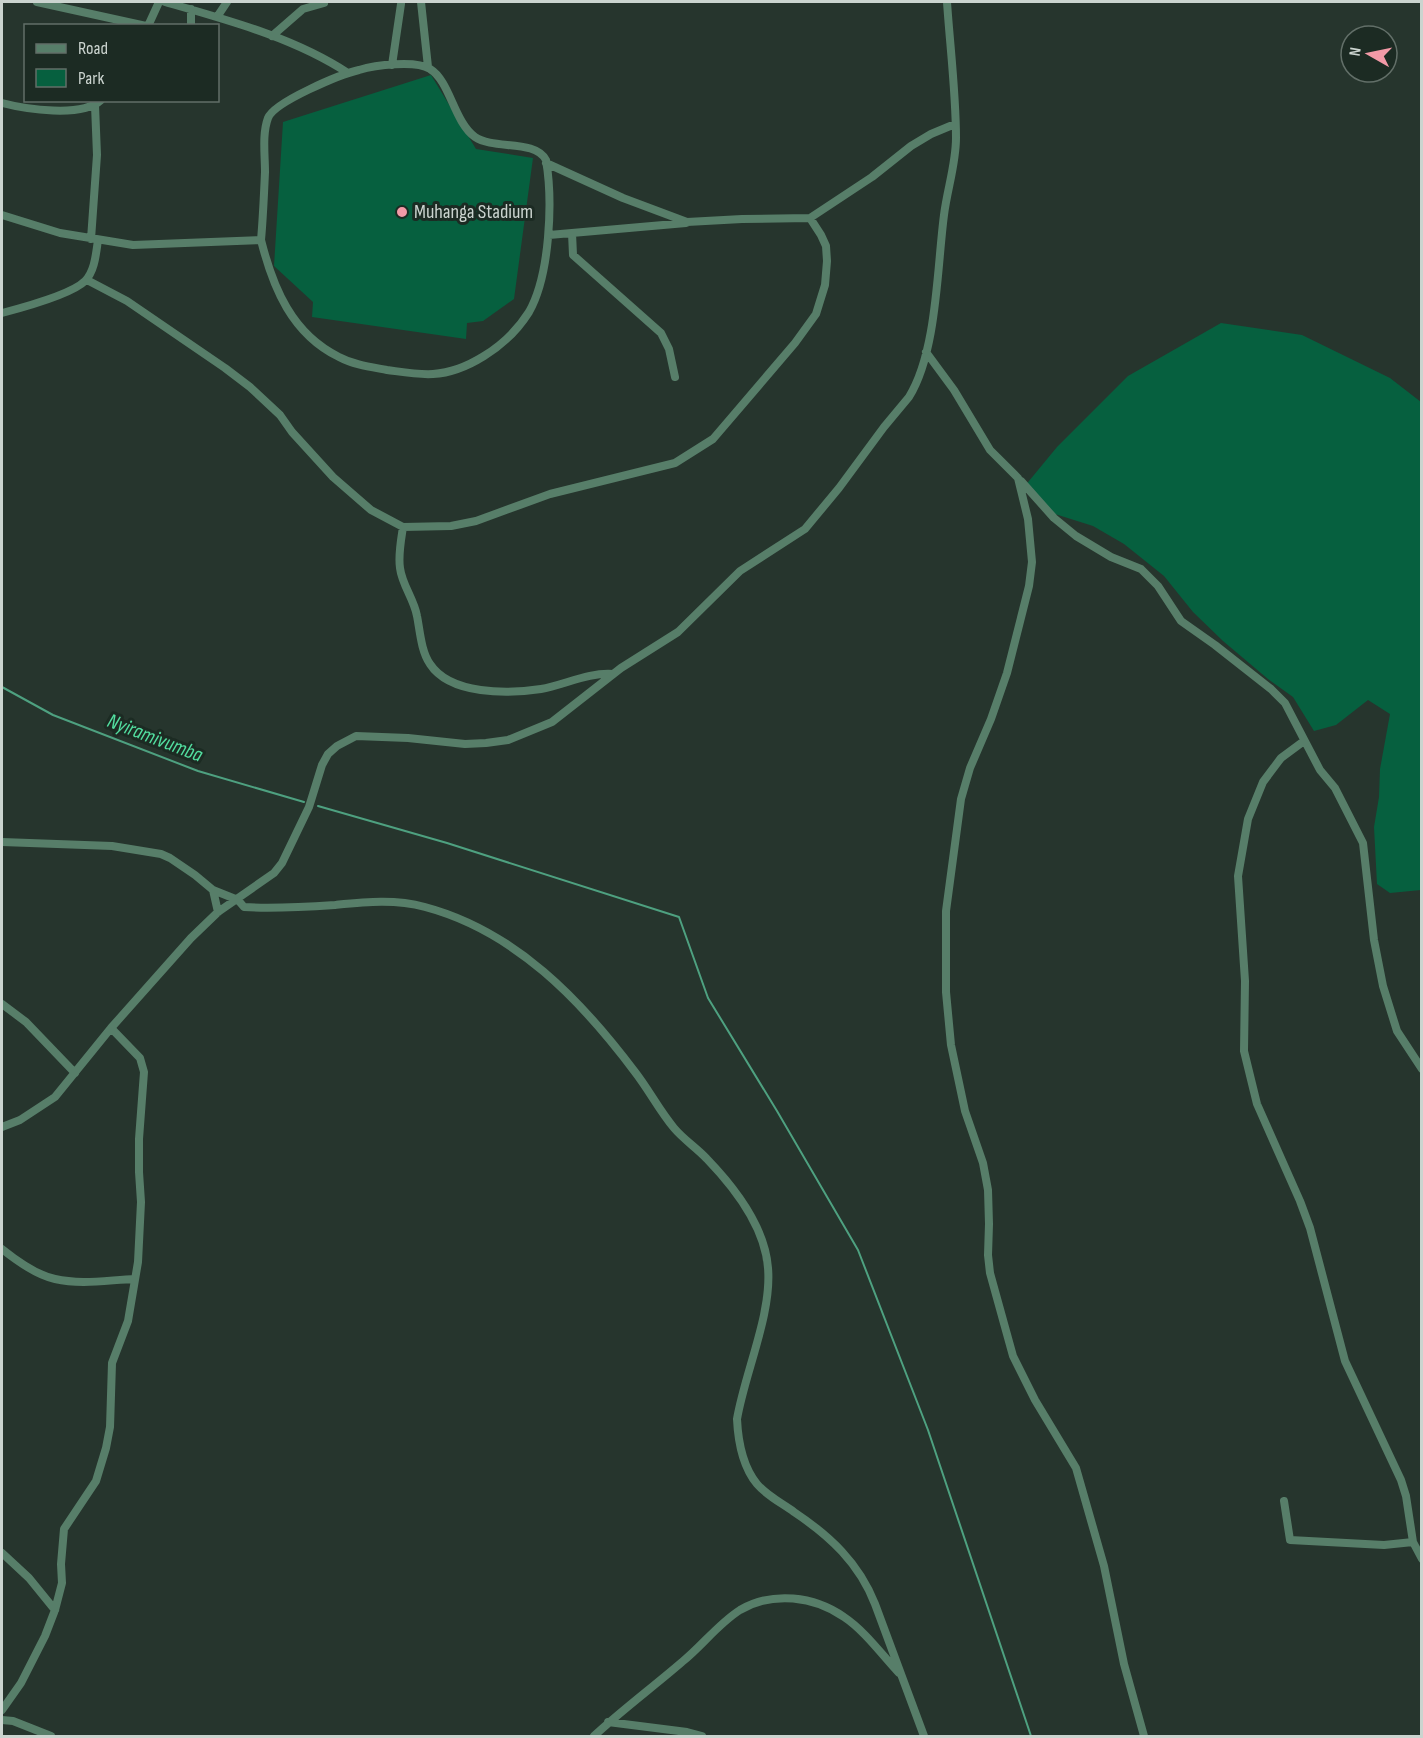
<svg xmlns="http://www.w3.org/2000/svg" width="1423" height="1738" viewBox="0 0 1423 1738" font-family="'Sofia Sans Condensed',sans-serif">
  <rect width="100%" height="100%" fill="#26352d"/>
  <path fill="#06603f" d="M 431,75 L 476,149 L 533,158 L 514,299 L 483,321 L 467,323 L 466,339 L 312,317 L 313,302 L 274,266 L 283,122 Z
    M 1221,323 L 1302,335 L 1390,378 L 1421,402 L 1421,890 L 1390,893 L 1377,884 L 1374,827 L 1379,797 L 1380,769 L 1390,714 L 1368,700 L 1336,725 L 1314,731 L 1293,697 L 1268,679 L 1223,641 L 1193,612 L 1164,576 L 1124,544 L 1093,526 L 1055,514 L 1024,487 L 1057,447 L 1128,376 Z"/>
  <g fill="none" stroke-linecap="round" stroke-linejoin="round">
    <path stroke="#4ea180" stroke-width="2" d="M 2,687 L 53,715 L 198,771 L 304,802
      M 318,806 L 447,843 L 679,917 L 708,998 L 777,1111 L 858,1250 L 928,1430 L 1031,1736"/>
    <path stroke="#577e69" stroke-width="8" d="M 37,2 L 146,26
      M 165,2 C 227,20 293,37 348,73
      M 421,2 L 428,67
      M 217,17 L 227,2
      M 148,26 L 159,2
      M 191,26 L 191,9
      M 272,36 L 303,9 L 324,3
      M 392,65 L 401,4
      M 2,103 C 25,109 82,118 101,100
      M 546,163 L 623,198 L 687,222 L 742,219 L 810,218 L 872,177 L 911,146 L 931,134 L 955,124
      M 2,215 L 60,233 L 133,245 L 261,240 C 263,218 264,195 265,172 C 265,155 262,134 268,118 C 274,102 341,74 359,70 C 375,65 416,60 430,69 C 450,81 454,122 475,137 C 494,150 535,139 546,160 C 553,201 550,275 529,312 C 517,331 502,345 484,356 C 468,366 451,373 433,374 C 418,375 402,372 387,370 C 371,367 354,365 339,357 C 292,334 273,288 261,240
      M 572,233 L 573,255 L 661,333 L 669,349 L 675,377
      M 549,235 L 686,223
      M 91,239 L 97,155 L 95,105
      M 87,280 L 127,301 L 225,368 L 250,387 L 280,415 L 292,432 L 333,477 L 371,510 L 403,527 L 451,526 L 476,521 L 550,494 L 675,463 L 713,439 L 795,343 L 816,314 L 825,285 L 827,261 L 826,246 L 821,235 L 810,218
      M 2,313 C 21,308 72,294 85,281 C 95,271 96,253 98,240
      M 926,352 L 954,390 L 990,450 L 1018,478 L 1028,519 L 1032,562 L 1029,586 L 1007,673 L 991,719 L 970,768 L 961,799 L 946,911 L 946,992 L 951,1045 L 965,1111 L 983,1163 L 988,1190 L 989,1224 L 988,1255 L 990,1273 L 1013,1356 L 1035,1400 L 1076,1468 L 1104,1566 L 1124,1664 L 1144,1736
      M 1021,481 L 1054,518 L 1076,536 L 1111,557 L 1141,569 L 1158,586 L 1181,621 L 1215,645 L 1271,689 L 1285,703 L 1320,770 L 1335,788 L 1363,843 L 1374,940 L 1383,986 L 1397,1031 L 1422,1069
      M 403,527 C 401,540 398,555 400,568 C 402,585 414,599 417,616 C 420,631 421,651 430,664 C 450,695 508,694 541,689 C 564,685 589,672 613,674
      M 1304,741 L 1281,758 L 1263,782 L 1248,819 L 1238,876 L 1245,981 L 1244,1051 L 1257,1104 L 1300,1201 L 1310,1228 L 1345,1361 L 1401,1480 L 1406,1496 L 1413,1542 L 1422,1559
      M 2,842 L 112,846 L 161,854 L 170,858 L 195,875 L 213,890 L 218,912
      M 213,890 L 238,900 L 244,907 C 274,909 305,907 335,905 C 366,902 395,899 425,907 C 515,931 581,1000 635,1072 C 649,1090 659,1110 674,1128 C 684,1140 697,1148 707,1159 C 735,1188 765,1227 768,1268 C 772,1314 745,1372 737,1419 C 738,1440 743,1467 757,1484 C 767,1496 782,1503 794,1512 C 830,1536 859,1563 875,1604 L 924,1736
      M 2,1004 L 26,1022 L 75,1073
      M 2,1127 L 20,1120 L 55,1097 L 111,1028 L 191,938 L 218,912 L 274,873 L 282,863 L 309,807 L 322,765 L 328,754 L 337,746 L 356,736 L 408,738 L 465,744 L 486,743 L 508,740 L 552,722 L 621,668 L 678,632 L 740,571 L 805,529 L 839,488 L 884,427 L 909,397 C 937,352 937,268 944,215 C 947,190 956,164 956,138 C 956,94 950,46 947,2
      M 2,1249 C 17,1261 36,1275 55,1279 C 81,1285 108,1280 135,1279
      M 1284,1501 L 1290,1540 L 1384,1545 L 1413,1542
      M 2,1553 L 29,1578 L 55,1610
      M 2,1710 L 21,1683 L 45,1636 L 55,1610 L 62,1583 L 61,1564 L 64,1529 L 96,1481 L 106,1448 L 110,1427 L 112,1363 L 128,1321 L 138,1262 L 141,1202 L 139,1172 L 139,1139 L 144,1072 L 140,1058 L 111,1028
      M 2,1720 L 13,1721 L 51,1736
      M 608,1722 L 687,1732 L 702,1736
      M 594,1736 C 622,1710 653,1687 682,1662 C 702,1646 718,1624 740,1610 C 773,1591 814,1596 844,1617 C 865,1631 882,1655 899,1673"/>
  </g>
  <circle fill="#f39aa7" stroke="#1c2b23" stroke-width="2" cx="402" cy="212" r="6"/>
  <g text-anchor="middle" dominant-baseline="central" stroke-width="6" stroke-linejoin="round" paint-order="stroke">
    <g font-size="20" fill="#cbd4cf" stroke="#1c2b23" text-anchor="start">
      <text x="414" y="212">Muhanga Stadium</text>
    </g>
    <g font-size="21" font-style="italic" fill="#52dd9f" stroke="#1c2b23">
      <text transform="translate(155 738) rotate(21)">Nyiramivumba</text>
    </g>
  </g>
  <rect width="1423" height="1738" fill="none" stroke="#cbd4cf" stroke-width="6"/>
  <rect x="24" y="24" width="195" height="78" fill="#1c2b23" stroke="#626f68" stroke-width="1.5"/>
  <rect x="36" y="44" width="30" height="9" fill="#577e69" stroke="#626f68" stroke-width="1.5"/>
  <text x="78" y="54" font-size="18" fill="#cbd4cf">Road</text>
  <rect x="36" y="69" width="30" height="18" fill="#06603f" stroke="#626f68" stroke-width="1.5"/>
  <text x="78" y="84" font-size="18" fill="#cbd4cf">Park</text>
  <g transform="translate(1369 54) rotate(279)"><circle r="28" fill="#1c2b23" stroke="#626f68" stroke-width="1.5"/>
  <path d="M0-4.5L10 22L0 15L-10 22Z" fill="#f39aa7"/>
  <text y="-9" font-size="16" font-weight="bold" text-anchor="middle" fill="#cbd4cf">N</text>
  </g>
</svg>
